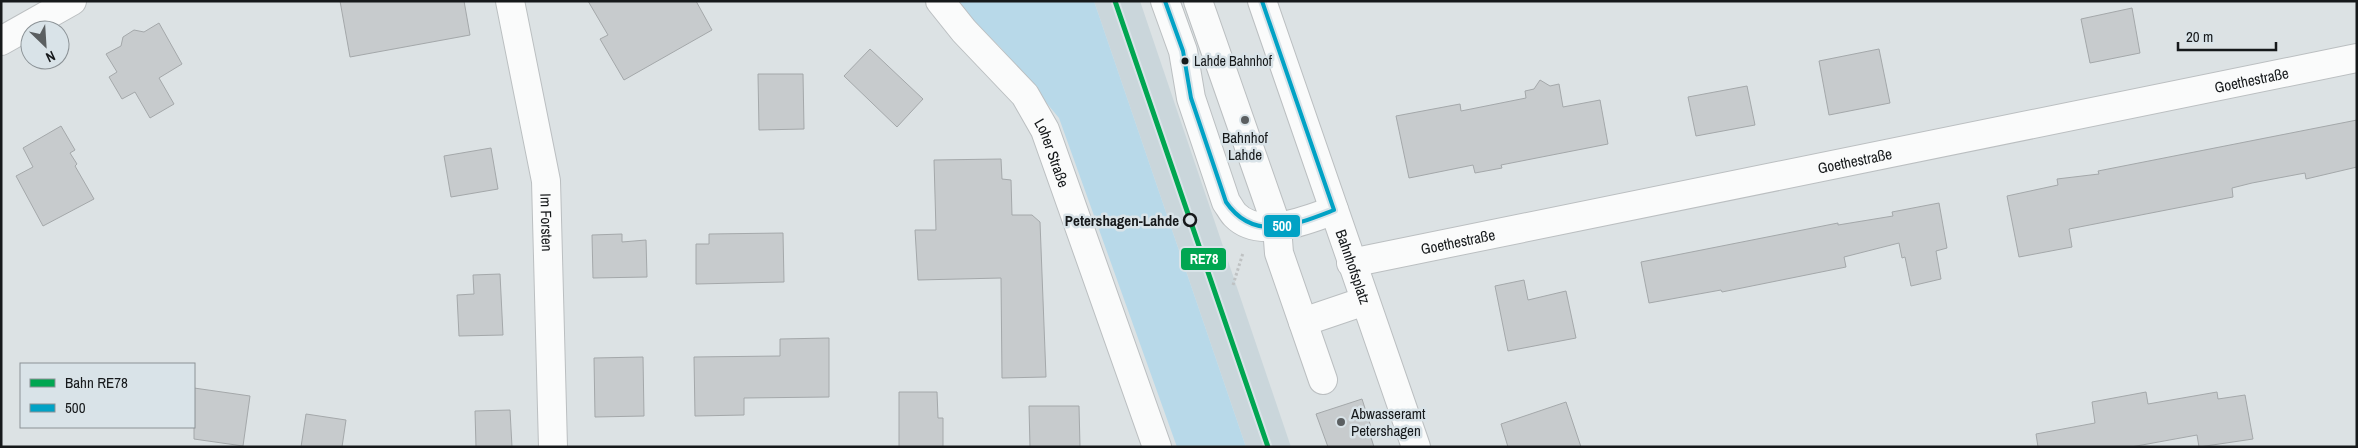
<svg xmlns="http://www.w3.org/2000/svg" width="2358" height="448" viewBox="0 0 2358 448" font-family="'Archivo Narrow',sans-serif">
  <rect width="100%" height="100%" fill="#dce2e4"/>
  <path fill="#cad6db" d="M 1094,1 L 1140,1 L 1291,447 L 1246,447 Z"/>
  <path fill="#b8d9e9" d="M 954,1 L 1094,1 L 1246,447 L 1177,447 L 1059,118 L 1001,48 Z"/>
  <path fill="#c7cbcd" stroke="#a4a8aa" d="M 340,1 L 464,1 L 470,35 L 350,57 Z
    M 588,1 L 696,1 L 712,30 L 624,80 L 600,39 L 608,35 Z
    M 2132,8 L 2140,53 L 2090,63 L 2081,19 Z
    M 159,23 L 182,64 L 159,78 L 174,104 L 150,118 L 135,92 L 122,99 L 109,77 L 117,72 L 106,54 L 121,46 L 123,37 L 134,30 L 144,32 Z
    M 870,49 L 923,99 L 897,127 L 844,76 Z
    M 1879,49 L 1890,103 L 1829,115 L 1819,61 Z
    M 758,74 L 803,74 L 804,129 L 759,130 Z
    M 1540,80 L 1550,86 L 1559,84 L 1563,107 L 1600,100 L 1608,144 L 1501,165 L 1502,168 L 1475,173 L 1473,165 L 1409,178 L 1396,116 L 1460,104 L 1461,111 L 1526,98 L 1525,91 L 1534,89 Z
    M 1747,86 L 1755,125 L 1696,136 L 1688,97 Z
    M 2357,120 L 2357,167 L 2306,179 L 2305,173 L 2252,183 L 2232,188 L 2233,197 L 2069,229 L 2072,247 L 2019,257 L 2007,196 L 2058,185 L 2057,179 L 2099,174 L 2098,171 Z
    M 61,126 L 75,150 L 70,153 L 77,164 L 75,166 L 94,199 L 43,226 L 16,176 L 33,167 L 23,148 Z
    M 491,148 L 498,189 L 451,197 L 444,156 Z
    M 1001,159 L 1002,179 L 1011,180 L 1012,215 L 1032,215 L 1040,222 L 1046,377 L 1002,378 L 1001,278 L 918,280 L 915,230 L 936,230 L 934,160 Z
    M 1939,203 L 1947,248 L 1936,251 L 1941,279 L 1911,286 L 1905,257 L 1902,258 L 1899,243 L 1844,257 L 1846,267 L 1722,292 L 1721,290 L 1649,303 L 1641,262 L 1838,223 L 1838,225 L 1893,216 L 1892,212 Z
    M 783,233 L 784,282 L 696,284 L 696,244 L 709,244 L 709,234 Z
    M 622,234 L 622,242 L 646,240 L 647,277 L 593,278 L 592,235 Z
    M 500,274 L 503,335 L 459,336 L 457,295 L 474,294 L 473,275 Z
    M 1524,280 L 1528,300 L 1566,291 L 1576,338 L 1508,351 L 1495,286 Z
    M 829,338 L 829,397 L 744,398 L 744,415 L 695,416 L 694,357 L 780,356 L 780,339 Z
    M 643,357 L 644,416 L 595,417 L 594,358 Z
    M 194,388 L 250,396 L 243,446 L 194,439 Z
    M 899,392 L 937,392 L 938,418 L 943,418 L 943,447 L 899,447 Z
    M 2146,392 L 2148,404 L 2217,392 L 2218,399 L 2245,395 L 2253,439 L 2199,447 L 2197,435 L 2131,447 L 2038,447 L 2036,434 L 2095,423 L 2092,402 Z
    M 1362,399 L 1371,427 L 1368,428 L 1374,447 L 1328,447 L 1316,414 Z
    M 1566,402 L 1581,447 L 1508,447 L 1501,424 Z
    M 1029,406 L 1079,406 L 1080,447 L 1030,447 Z
    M 510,410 L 512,447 L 476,447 L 475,411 Z
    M 306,414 L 346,420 L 342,447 L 301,447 Z"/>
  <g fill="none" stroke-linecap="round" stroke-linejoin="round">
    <defs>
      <g id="minor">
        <path id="s1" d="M 510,1 L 546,181 L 553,447"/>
        <path id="s2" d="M 940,1 L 964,31 L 1025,95 L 1045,130 L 1157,447"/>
        <path d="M 1165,1 L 1183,51 L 1191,98 L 1226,202 C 1229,206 1232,212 1235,215 C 1259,240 1308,220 1334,210"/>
        <path d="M 1198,1 L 1277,227 L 1279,253 L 1323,380"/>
        <path id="s3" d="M 1262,1 L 1416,447"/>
        <path d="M 1,41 L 72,1"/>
        <path id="s4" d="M 1351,263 L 2357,58"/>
        <path d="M 1303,322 L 1365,301"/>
      </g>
    </defs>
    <use href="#minor" stroke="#bbbfc1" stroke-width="30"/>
    <path stroke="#bfc2c3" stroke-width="3" stroke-dasharray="2.5 2.5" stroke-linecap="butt" d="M 1233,285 L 1243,253"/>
    <use href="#minor" stroke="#fafbfb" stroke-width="28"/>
    <defs>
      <path id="bus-1" d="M 1165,1 L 1183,51 L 1191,98 L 1226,202 C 1254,243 1295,225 1334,210 L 1262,1"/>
    </defs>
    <use href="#bus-1" stroke="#d9e3e8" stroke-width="8"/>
    <use href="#bus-1" stroke="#01a2c5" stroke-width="4"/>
    <defs>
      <path id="rail-1" d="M 1115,1 L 1268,447"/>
    </defs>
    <use href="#rail-1" stroke="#d9e3e8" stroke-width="9"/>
    <use href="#rail-1" stroke="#00a651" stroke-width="5"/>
  </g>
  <circle fill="#16191b" stroke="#d9e3e8" stroke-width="2" cx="1185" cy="61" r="4.5"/>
  <g fill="#5b5f61" stroke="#d9e3e8" stroke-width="2">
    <circle cx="1245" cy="120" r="5"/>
    <circle cx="1341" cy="422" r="5"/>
  </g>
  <circle fill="#d9e3e8" stroke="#16191b" stroke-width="2.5" cx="1190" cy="220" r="6"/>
  <g text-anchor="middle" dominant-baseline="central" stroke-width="5" stroke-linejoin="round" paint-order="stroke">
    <g font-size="14" fill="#16191b" stroke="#d9e3e8" text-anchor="start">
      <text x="1194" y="61">Lahde Bahnhof</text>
    </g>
    <g font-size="15" fill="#16191b" stroke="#d9e3e8">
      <text stroke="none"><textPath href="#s4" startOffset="919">Goethestraße</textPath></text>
      <text stroke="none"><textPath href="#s2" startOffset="191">Loher Straße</textPath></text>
      <text stroke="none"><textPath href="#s4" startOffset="514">Goethestraße</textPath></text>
      <text stroke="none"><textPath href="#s1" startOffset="225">Im Forsten</textPath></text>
      <text stroke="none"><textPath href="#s4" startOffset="109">Goethestraße</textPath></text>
      <text stroke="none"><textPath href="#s3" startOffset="281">Bahnhofsplatz</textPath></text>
    </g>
    <g font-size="15" fill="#16191b" stroke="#d9e3e8">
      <text x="1245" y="137">Bahnhof<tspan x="1245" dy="17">Lahde</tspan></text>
      <text x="1351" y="413" text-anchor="start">Abwasseramt<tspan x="1351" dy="17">Petershagen</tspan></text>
    </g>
    <g font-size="15" font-weight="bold" fill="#16191b" stroke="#d9e3e8" text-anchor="end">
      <text x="1179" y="220">Petershagen-Lahde</text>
    </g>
  </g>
  <g stroke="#d9e3e8" stroke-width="2">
    <rect x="1263" y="214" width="38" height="24" rx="5" fill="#01a2c5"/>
    <rect x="1180" y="247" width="47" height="24" rx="5" fill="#00a651"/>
  </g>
  <g font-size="14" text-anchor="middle" font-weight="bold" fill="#fff">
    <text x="1282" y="231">500</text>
    <text x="1204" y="264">RE78</text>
  </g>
  <rect width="2358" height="448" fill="none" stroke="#16191b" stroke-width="5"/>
  <rect x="20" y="363" width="175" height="65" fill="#d9e3e8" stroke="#8b9296"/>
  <rect x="30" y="379" width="25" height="8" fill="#00a651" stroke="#8b9296"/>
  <text x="65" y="388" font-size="15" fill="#16191b">Bahn RE78</text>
  <rect x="30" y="404" width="25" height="8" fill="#01a2c5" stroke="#8b9296"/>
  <text x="65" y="413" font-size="15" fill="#16191b">500</text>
  <g transform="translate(45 45) rotate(155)"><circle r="24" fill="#d9e3e8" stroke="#8b9296"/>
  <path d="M0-4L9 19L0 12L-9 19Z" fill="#5b5f61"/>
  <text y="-8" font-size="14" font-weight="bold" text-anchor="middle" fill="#16191b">N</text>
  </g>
  <path d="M2178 42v8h98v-8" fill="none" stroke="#16191b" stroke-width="2.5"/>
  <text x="2186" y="42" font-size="15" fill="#16191b" stroke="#d9e3e8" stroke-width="4" paint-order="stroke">20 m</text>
</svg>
